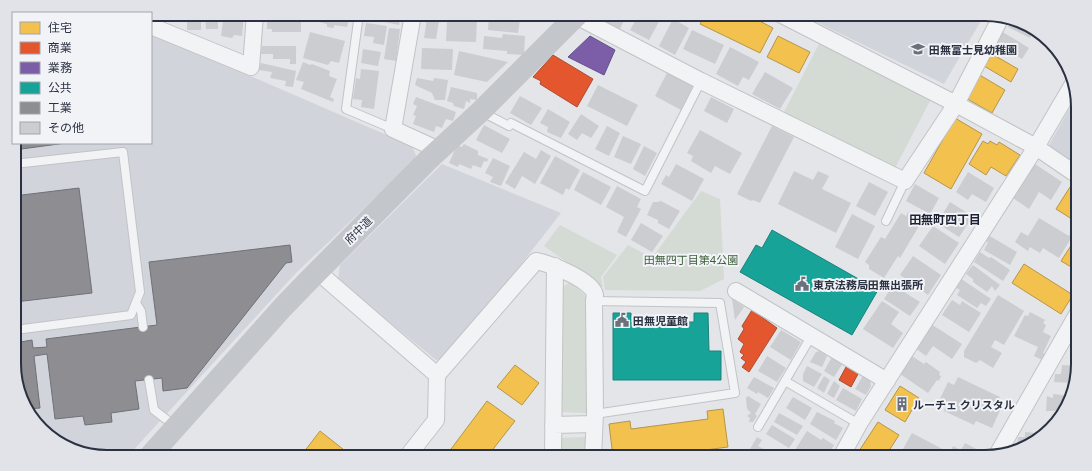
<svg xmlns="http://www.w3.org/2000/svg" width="1092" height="471" viewBox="0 0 1092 471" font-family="'Noto Sans','Noto Sans JP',sans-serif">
  <rect width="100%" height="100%" fill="#e3e5e8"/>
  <path fill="#d2d4db" d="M 800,14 L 985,14 L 944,84 Z
    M 151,33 L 412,146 L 417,158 L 297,272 L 127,457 L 107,457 L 72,450 L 33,421 L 15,377 L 14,143 L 151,143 Z
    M 1077,95 L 1077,165 L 1048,147 Z
    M 442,164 L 561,213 L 448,358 L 436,360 L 338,280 L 340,265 Z"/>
  <path fill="#d3dbd4" d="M 822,38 L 933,95 L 894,170 L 783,114 Z
    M 701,191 L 720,199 L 724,279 L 700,291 L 605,290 L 603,277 L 628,245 L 652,258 Z
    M 560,225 L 617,255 L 601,277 L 603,287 L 592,282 L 568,263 L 544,246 Z
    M 570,282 L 588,298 L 587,413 L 562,412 L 562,288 Z
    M 586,437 L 586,457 L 561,457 L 562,438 Z"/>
  <path fill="#f2c14e" stroke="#b6964a" d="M 684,14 L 699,14 L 695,20 Z
    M 706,14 L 746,14 L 773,28 L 760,53 L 700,24 Z
    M 778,36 L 810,52 L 799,73 L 767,57 Z
    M 992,54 L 1018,69 L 1011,82 L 984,66 Z
    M 978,74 L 1005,90 L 992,113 L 964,97 Z
    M 955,118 L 982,134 L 951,189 L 924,173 Z
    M 983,141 L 988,144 L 990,141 L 997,145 L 999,142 L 1020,155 L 1006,176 L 991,167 L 986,175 L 969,164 Z
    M 1070,187 L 1077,192 L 1078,223 L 1056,209 Z
    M 1074,241 L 1078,243 L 1078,271 L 1061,261 Z
    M 1024,264 L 1073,295 L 1061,314 L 1012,283 Z
    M 515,365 L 539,383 L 522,405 L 497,387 Z
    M 900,386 L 919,398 L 905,422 L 885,410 Z
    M 487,401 L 515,421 L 487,457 L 445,457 Z
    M 723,409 L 728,447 L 653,457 L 613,457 L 609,424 L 630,421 L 631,429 L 708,419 L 707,411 Z
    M 878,422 L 899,435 L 885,457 L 855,457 Z
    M 320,431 L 353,457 L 300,457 Z"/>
  <path fill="#e4572e" stroke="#ac4c34" d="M 553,55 L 593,79 L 577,107 L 540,84 L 541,81 L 533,77 Z
    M 752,310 L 777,328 L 749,372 L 742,367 L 746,362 L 741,358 L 744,355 L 740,352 L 744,344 L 738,339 L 744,329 L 742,326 Z
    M 846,367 L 858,374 L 851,387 L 839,380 Z"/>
  <path fill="#7b5ea7" stroke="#635088" d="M 590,36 L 615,50 L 604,75 L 568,57 Z"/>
  <path fill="#17a398" stroke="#1d817e" d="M 772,230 L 878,290 L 852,335 L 740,272 L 756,245 L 762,248 Z
    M 613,313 L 631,313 L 631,323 L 694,322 L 694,313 L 708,313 L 709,351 L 721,351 L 721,380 L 613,380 Z"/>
  <path fill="#8d8d92" stroke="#6f717a" d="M 14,143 L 66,143 L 14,150 Z
    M 79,188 L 92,293 L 15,302 L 14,196 Z
    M 290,245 L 292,262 L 286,263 L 187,388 L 163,391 L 162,378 L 135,381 L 139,409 L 111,413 L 112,422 L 85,425 L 83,416 L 55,419 L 47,354 L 34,356 L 40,408 L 28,409 L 15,377 L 15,343 L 32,340 L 33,348 L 47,347 L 46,339 L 157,325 L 149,262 Z"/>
  <path fill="#cbcdd0" d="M 162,14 L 180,14 L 180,22 L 167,22 L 167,17 L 162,17 Z
    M 187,14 L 201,14 L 201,30 L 187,30 Z
    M 205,14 L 218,14 L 218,29 L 206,29 Z
    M 224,14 L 244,14 L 242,36 L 234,35 L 232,38 L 221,36 Z
    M 267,14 L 301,14 L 301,32 L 272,32 L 272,29 L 267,29 Z
    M 313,14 L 350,14 L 347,27 L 334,25 L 334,28 L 327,27 L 327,24 L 316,21 L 316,15 Z
    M 368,14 L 401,14 L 399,25 L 369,19 Z
    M 597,14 L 612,14 L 624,20 L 620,29 L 595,17 Z
    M 639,14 L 659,14 L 662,16 L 649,40 L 630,30 Z
    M 445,15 L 477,17 L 476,42 L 446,41 L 447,21 L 445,21 Z
    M 489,16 L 520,20 L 518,33 L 488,30 Z
    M 427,19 L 439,21 L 436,39 L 424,38 Z
    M 673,19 L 689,28 L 675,55 L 659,46 Z
    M 1012,19 L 1020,21 L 1033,31 L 1030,38 L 1008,27 Z
    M 366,23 L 387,26 L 384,45 L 373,43 L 374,37 L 364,36 Z
    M 389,28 L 400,29 L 396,61 L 384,59 Z
    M 692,30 L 724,45 L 715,64 L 683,49 Z
    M 1001,31 L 1029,48 L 1022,59 L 994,43 Z
    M 310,32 L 345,41 L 339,63 L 331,61 L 328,65 L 303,58 Z
    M 503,34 L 525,36 L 524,55 L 507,54 L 507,51 L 483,49 L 484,36 L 502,38 Z
    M 262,46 L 296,46 L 296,64 L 290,64 L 290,59 L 273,59 L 273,54 L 261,54 Z
    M 730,47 L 759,62 L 749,80 L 743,77 L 738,86 L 716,74 Z
    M 422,48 L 453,49 L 452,70 L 421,69 Z
    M 363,49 L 381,52 L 378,66 L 361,63 Z
    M 459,51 L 508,62 L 487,82 L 454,75 Z
    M 303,62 L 310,65 L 312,64 L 330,71 L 329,76 L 337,79 L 330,97 L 334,99 L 333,102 L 301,89 L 304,82 L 296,80 Z
    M 261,63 L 296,71 L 293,87 L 285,86 L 286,81 L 270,78 L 272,72 L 259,70 Z
    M 361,69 L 379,71 L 374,109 L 361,107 L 362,100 L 353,99 L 356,78 L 360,79 Z
    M 765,72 L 793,88 L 780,109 L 752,94 Z
    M 667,73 L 693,86 L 681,110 L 655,96 Z
    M 417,78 L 433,81 L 434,78 L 448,80 L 445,100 L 435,100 L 432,93 L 415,85 Z
    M 598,85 L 638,105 L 627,126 L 587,106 Z
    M 451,87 L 477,93 L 477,100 L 470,99 L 470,103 L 466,101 L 464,109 L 454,106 L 453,103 L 447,101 Z
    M 520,96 L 542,108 L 531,125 L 510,113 Z
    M 416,97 L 456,112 L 453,121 L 446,119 L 442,128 L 436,126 L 434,132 L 413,124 L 416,116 L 413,115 L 417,106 L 413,104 Z
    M 711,97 L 734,109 L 727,123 L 704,111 Z
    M 548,109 L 570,122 L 561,138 L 547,132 L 548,127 L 540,123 Z
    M 581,114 L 599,126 L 591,138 L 582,133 L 577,140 L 568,134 Z
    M 484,125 L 510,139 L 502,153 L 476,140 Z
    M 607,126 L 620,133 L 609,156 L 595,149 Z
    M 772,126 L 794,137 L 760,203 L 753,200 L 751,201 L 737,194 Z
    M 700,130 L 742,153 L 730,174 L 715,166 L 711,173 L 691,161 L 693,156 L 687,153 Z
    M 623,136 L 641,144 L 631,164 L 614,157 Z
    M 464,144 L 478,151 L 478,155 L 488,159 L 487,162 L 484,161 L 481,168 L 473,165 L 471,169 L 459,164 L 458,167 L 449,163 L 457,145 L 462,147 Z
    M 644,146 L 657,153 L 645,176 L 633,169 Z
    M 541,150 L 551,156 L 535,184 L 522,176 L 515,189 L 505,183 L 524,152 L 536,159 Z
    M 555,156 L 580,170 L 569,190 L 566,188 L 563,195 L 540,183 Z
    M 493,158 L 510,166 L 501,186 L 490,182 L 493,177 L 485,173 Z
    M 676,164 L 704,179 L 692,201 L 661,184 L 666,175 L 669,177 Z
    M 1035,164 L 1062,182 L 1051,200 L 1039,192 L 1029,209 L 1013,198 Z
    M 794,171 L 813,180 L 818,171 L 829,176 L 822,189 L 851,203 L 836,233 L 778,204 Z
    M 583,172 L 611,187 L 601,205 L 574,190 Z
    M 968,172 L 994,188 L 986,202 L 972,194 L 968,200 L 956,192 Z
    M 869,182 L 888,192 L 875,216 L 856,206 Z
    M 915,184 L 939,198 L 930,214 L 906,201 Z
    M 617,186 L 641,199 L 637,207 L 641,209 L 626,237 L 617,232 L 624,217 L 606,207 Z
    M 661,201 L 680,211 L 669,229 L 658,223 L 658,220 L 647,215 L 653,202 L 658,202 Z
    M 950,202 L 969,214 L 967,217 L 971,219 L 959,237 L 937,223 Z
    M 908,212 L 922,221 L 900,258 L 898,256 L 884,278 L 869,269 L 869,265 L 865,262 L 881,237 L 885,239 L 901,213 L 906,216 Z
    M 852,214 L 875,226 L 858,259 L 835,247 Z
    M 1039,218 L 1069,236 L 1070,234 L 1073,235 L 1059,258 L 1043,248 L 1040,253 L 1030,247 L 1028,251 L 1015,242 L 1021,232 L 1028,236 Z
    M 641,223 L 663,236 L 652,252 L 631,240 Z
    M 933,226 L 959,243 L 945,264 L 919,246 Z
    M 988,235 L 1017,252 L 1010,265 L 984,250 L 988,242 L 985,241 Z
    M 980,252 L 989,258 L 991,257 L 1010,270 L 1003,281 L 974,262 Z
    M 913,256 L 941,275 L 928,295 L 900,275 Z
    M 973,265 L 1000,285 L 995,291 L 992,286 L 987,292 L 973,282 L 973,279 L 966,274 Z
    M 960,278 L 991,299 L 986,306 L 981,303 L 977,308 L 957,295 L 960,290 L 954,287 Z
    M 893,285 L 920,302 L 910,316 L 884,299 Z
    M 998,295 L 1024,311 L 1004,345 L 995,340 L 991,347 L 1002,353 L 993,368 L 980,360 L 976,363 L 964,357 L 964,351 Z
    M 732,299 L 744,307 L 735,320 Z
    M 952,300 L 960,305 L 962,301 L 981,313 L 969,332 L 942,315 Z
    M 882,301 L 899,312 L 891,324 L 903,333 L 893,348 L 863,329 Z
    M 1030,312 L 1045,320 L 1043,323 L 1046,325 L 1043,332 L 1051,336 L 1043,353 L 1048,356 L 1046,362 L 1034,356 L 1038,347 L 1014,336 L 1025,315 L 1028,316 Z
    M 931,324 L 962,344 L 952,359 L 933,346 L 926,356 L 915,348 Z
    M 781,330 L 801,342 L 791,360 L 770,347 Z
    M 1071,348 L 1078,348 L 1078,357 L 1070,357 Z
    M 820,351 L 827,356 L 822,367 L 810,362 L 816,352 Z
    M 767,356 L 786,368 L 777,382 L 758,371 Z
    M 912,356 L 924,364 L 926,362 L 940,372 L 939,375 L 941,376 L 939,381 L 937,380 L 928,393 L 900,374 Z
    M 832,357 L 843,363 L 834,377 L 824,371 Z
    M 1062,365 L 1078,366 L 1074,383 L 1054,382 L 1055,374 L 1061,374 Z
    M 807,366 L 822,374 L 814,387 L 803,381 L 803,374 Z
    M 824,376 L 830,380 L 824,393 L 817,388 Z
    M 863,376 L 870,380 L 871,386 L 866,395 L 855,389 Z
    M 754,377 L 774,388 L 768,398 L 758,392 L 757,394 L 747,388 Z
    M 958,377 L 1000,397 L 997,404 L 1002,406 L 992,428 L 976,421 L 974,425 L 944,411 L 945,407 L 938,403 L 948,382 L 954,385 Z
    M 834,381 L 840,386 L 834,398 L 827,394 Z
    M 843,388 L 862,399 L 856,411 L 836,400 Z
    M 1053,394 L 1072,396 L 1071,399 L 1062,411 L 1046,411 L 1047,396 L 1053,398 Z
    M 748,396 L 761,404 L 755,414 L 757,416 L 753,422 L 749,422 L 750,418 L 747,416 L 751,413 L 747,409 L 746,398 Z
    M 793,397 L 812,408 L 805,420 L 786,408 Z
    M 817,412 L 835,421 L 834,423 L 843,428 L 836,440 L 810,424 Z
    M 779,413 L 803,426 L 797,435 L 774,422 Z
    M 772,425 L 795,439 L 789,448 L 766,434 Z
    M 807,431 L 821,440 L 823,438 L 834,445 L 827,457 L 799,457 L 793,453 Z
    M 1025,432 L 1045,434 L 1042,438 L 1017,447 L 1018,437 L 1025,437 Z
    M 912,433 L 950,453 L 953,446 L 961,450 L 965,443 L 984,453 L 982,457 L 901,457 L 899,456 Z
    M 757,437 L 762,440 L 758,446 L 778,457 L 757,457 L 759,454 L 750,449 Z"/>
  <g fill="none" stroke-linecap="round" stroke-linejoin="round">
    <defs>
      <path id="lane" d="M 359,14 L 346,109 L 393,129
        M 482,112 L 509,126 L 511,123 L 645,191 L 701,81
        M 14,164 L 123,152 L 140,292 L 131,315 L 15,330
        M 886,221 L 905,181
        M 594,301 L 720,303 L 735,393 L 595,414
        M 136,303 L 141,311 L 143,327
        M 149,380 L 154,410 L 175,426
        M 785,381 L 859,424
        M 758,427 L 812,335"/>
      <path id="street" d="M 413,14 L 393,129 L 439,150
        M 780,14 L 956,104 L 1036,147 L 1077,175
        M 576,16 L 701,81 L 905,181 L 956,104 L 1001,17
        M 151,26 L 251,67 L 255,14
        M 318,272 L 437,375
        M 736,291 L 887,381
        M 553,425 L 594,424
        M 997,455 L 1078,313
        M 407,457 L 436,420 L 437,375 L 536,261 C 548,263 593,280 595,295 C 595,295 594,300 594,301 L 595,414 L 593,457
        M 553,457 L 555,266
        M 841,457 L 859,424 L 1036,147 L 1073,84"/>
    </defs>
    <use href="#lane" stroke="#c1c3c6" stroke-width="10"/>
    <use href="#street" stroke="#c1c3c6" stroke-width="18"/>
    <use href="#lane" stroke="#f2f3f5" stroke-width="8"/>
    <use href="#street" stroke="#f2f3f5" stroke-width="16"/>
    <path stroke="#c3c6ca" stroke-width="22" d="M 149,457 L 283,307 L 312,277 L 428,160 L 481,111 L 578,14"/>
  </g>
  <defs>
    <symbol id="school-bare" viewBox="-9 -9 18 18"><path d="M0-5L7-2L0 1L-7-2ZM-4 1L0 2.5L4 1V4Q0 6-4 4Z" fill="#6b707b" stroke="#f1f3f7" stroke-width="2.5" paint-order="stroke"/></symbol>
    <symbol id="civic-bare" viewBox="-9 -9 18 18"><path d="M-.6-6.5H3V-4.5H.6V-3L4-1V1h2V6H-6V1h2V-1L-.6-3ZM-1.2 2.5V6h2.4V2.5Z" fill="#6b707b" stroke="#f1f3f7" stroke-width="2.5" paint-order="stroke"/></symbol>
    <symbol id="building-bare" viewBox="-9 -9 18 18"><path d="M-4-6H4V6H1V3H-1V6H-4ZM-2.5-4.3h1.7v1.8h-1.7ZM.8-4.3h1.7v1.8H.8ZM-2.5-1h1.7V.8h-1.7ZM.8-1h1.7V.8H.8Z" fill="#6b707b" stroke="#f1f3f7" stroke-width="2.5" paint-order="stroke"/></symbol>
  </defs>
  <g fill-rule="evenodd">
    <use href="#school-bare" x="908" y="39" width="20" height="20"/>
    <use href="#civic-bare" x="792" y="274" width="20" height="20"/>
    <use href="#civic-bare" x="612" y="310" width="20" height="20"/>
    <use href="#building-bare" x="892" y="394" width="20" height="20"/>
  </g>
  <g text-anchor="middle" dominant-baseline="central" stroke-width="4" stroke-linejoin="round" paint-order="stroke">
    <g font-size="11" font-weight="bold" fill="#2a3141" stroke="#f1f3f7" text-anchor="start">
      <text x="929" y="49">田無富士見幼稚園</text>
      <text x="813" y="284">東京法務局田無出張所</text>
      <text x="633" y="320">田無児童館</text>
      <text x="913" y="404">ルーチェ クリスタル</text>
    </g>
    <g font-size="11" fill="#2a3141" stroke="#f1f3f7">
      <text transform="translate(358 230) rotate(-45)">府中道</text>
    </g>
    <g font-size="11" fill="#3d5c38" stroke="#f1f3f7">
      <text x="691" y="259">田無四丁目第4公園</text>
    </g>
    <g font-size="12" font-weight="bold" fill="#1c2232" stroke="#f1f3f7">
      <text x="945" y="219">田無町四丁目</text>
    </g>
  </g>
  <path d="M0 0H1092V471H0ZM107 21H985A86 86 0 0 1 1071 107V364A86 86 0 0 1 985 450H107A86 86 0 0 1 21 364V107A86 86 0 0 1 107 21Z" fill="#e1e3e8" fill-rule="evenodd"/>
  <path fill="none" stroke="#2a3141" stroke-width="2" d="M107 21H985A86 86 0 0 1 1071 107V364A86 86 0 0 1 985 450H107A86 86 0 0 1 21 364V107A86 86 0 0 1 107 21Z"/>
  <rect x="12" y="12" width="140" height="132" fill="#f1f3f7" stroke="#a1a5ae"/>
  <rect x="20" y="22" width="20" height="12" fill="#f2c14e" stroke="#a1a5ae"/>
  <text x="48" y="32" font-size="12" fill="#2a3141">住宅</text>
  <rect x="20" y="42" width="20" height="12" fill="#e4572e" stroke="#a1a5ae"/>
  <text x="48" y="52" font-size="12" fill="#2a3141">商業</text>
  <rect x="20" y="62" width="20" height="12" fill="#7b5ea7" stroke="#a1a5ae"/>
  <text x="48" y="72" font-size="12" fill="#2a3141">業務</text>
  <rect x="20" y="82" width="20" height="12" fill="#17a398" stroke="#a1a5ae"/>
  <text x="48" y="92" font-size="12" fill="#2a3141">公共</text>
  <rect x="20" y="102" width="20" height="12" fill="#8d8d92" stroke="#a1a5ae"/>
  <text x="48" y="112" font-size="12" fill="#2a3141">工業</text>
  <rect x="20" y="122" width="20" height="12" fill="#cbcdd0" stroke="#a1a5ae"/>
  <text x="48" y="132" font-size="12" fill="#2a3141">その他</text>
</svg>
